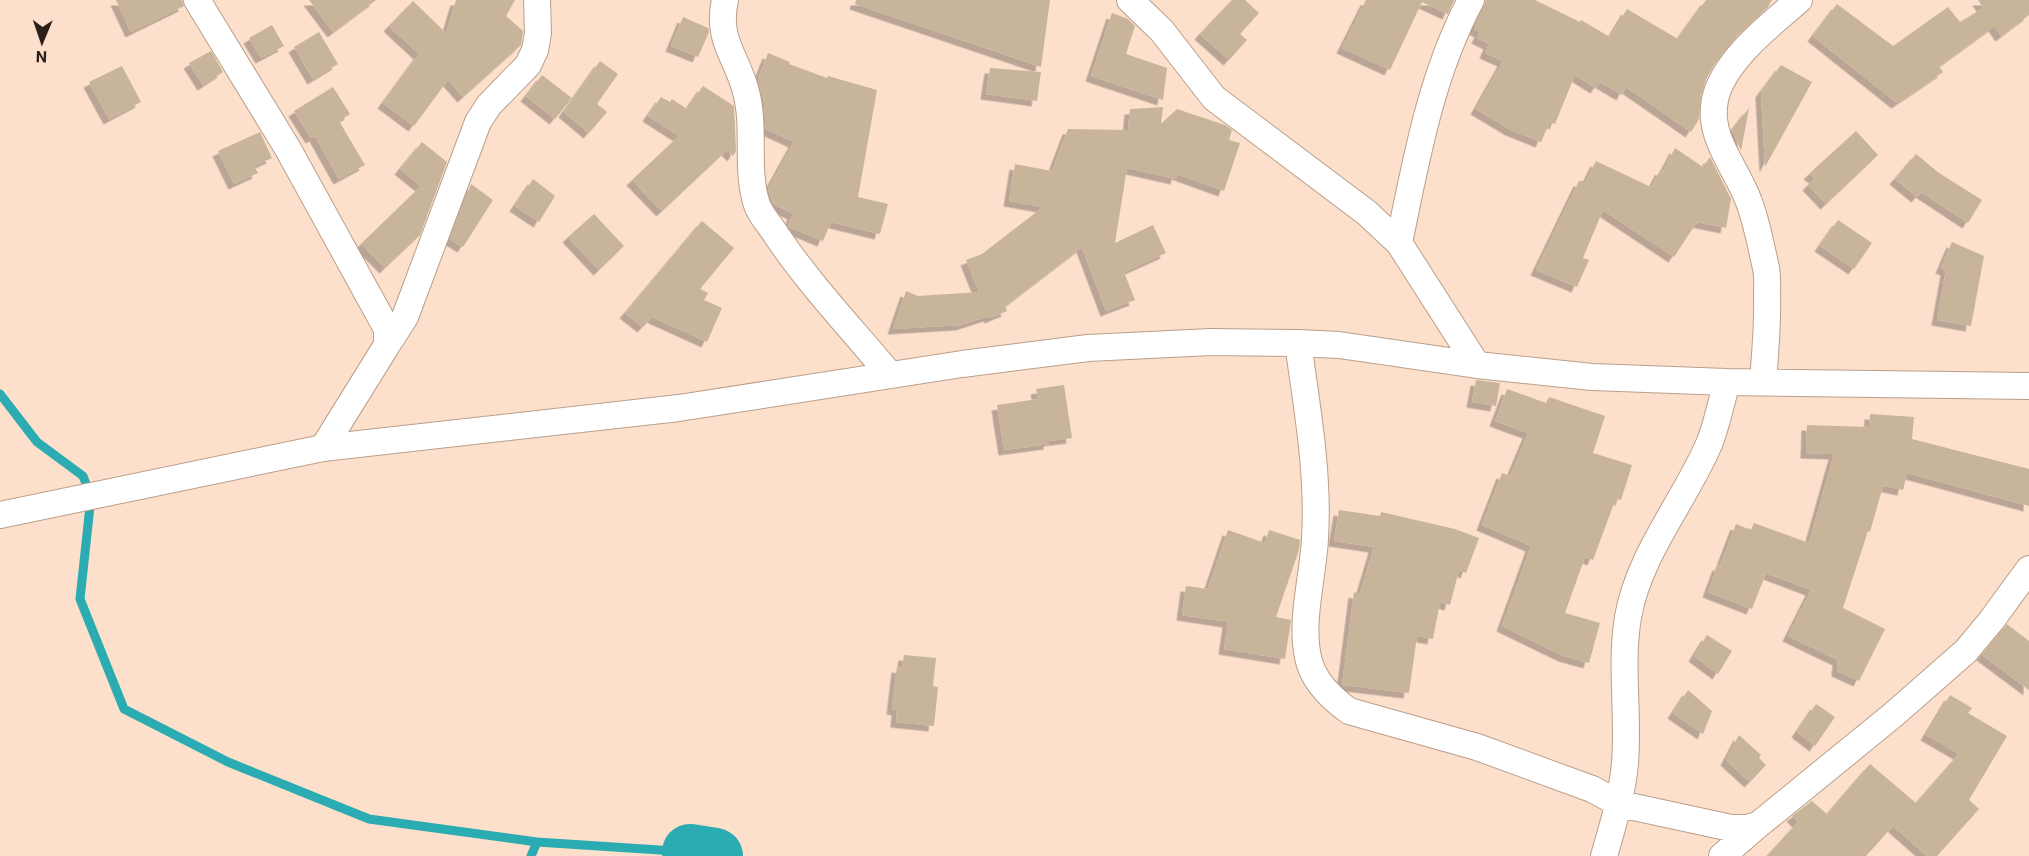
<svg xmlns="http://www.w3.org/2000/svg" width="2029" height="856" viewBox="0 0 2029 856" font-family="Roboto,sans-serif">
  <defs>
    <filter id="shadow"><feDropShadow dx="-5.5" dy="5.5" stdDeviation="0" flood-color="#0004"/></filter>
  </defs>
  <rect width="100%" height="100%" fill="#fce0cb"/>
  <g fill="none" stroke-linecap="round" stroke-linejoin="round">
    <path stroke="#2babb2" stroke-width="9" d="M 0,394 L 37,442 L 83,476 L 91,497 L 80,599 L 124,709 L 228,762 L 369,819 L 537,842 L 690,852
      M 531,856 L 537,842"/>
    <path stroke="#2babb2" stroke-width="56" d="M 690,852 L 715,856"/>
  </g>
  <path fill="#c8b49b" filter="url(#shadow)" d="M 116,0 L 182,0 L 184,6 L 131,32 Z
    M 309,0 L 376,0 L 333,32 Z
    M 456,0 L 515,0 L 506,16 L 523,31 L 521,45 L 463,97 L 448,80 L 414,126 L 383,103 L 419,54 L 389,26 L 413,1 L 446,33 Z
    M 856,0 L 1050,0 L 1041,67 L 855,4 Z
    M 1232,0 L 1245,0 L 1259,13 L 1240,34 L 1247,40 L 1229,60 L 1200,34 Z
    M 1366,0 L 1454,0 L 1448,14 L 1422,2 L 1390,70 L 1342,48 Z
    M 1486,0 L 1535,0 L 1580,22 L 1581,20 L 1610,37 L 1627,9 L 1678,39 L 1706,0 L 1772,0 L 1768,7 L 1738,35 L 1714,65 L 1706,79 L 1701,96 L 1699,119 L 1691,132 L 1626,87 L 1622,95 L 1600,82 L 1596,88 L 1575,75 L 1555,124 L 1550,122 L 1541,142 L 1511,130 L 1476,109 L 1503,61 L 1485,53 L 1489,44 L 1477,38 L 1480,32 L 1474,29 Z
    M 1978,0 L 2029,0 L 2029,15 L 2001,36 L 1994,26 L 1939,66 L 1943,72 L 1897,103 L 1813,36 L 1837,4 L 1893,46 L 1948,7 L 1960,22 L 1983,8 Z
    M 1112,13 L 1128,19 L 1135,26 L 1126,54 L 1167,68 L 1163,100 L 1091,76 Z
    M 683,17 L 708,28 L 709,32 L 698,57 L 671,46 Z
    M 272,25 L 284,46 L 261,58 L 249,38 Z
    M 319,32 L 338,64 L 313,79 L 294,47 Z
    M 211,51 L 223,72 L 203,85 L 189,63 Z
    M 768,53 L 790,62 L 789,64 L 827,78 L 828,76 L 877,90 L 858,197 L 888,204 L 880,234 L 831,222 L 823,241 L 789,227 L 788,225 L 793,214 L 773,204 L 768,189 L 794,142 L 766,129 L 764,103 L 758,79 Z
    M 600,61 L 618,74 L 597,104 L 607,112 L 589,133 L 564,112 Z
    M 1781,65 L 1812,82 L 1765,167 L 1761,92 Z
    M 122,66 L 141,102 L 109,119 L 89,82 Z
    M 990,68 L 1041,72 L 1037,101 L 986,94 Z
    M 542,75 L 572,98 L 555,119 L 526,96 Z
    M 703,86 L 734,106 L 736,151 L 733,156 L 727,150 L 662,211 L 632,180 L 679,136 L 648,116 L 661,97 L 670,102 L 672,99 L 687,109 Z
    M 333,87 L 350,114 L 339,121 L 365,165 L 339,179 L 315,136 L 311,138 L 294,111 Z
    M 1163,107 L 1161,124 L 1177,109 L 1225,125 L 1232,130 L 1229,140 L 1240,143 L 1224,191 L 1177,174 L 1176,179 L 1127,168 L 1115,243 L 1153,225 L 1166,253 L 1124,272 L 1135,300 L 1106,311 L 1082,247 L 1005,306 L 1007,311 L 990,318 L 989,316 L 961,325 L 893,329 L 906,291 L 918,296 L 979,292 L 966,260 L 982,254 L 1043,207 L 1009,201 L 1015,164 L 1052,171 L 1068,129 L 1128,130 L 1130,109 Z
    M 1749,108 L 1741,151 L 1732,130 Z
    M 1856,131 L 1878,155 L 1826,204 L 1808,185 L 1815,178 L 1809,174 Z
    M 260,132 L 272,158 L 254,166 L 258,173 L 234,184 L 218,151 Z
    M 422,142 L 447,162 L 420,235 L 385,268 L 361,244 L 421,186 L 400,169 Z
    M 1675,148 L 1703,167 L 1710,157 L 1731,199 L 1726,228 L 1697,222 L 1674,257 L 1603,210 L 1583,258 L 1589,260 L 1577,287 L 1536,270 L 1579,181 L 1586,181 L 1596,161 L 1651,187 L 1661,169 L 1663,171 Z
    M 1916,154 L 1939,173 L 1982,200 L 1968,223 L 1921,192 L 1917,197 L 1895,179 Z
    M 533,179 L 555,196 L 539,222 L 515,206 Z
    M 471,184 L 493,200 L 463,247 L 450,239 Z
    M 594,214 L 624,246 L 599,270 L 568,237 Z
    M 1838,220 L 1872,243 L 1854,269 L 1820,246 Z
    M 702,221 L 734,248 L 700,289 L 708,293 L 704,300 L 722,308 L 707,342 L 652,317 L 643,327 L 625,313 Z
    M 1952,242 L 1984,256 L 1971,326 L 1937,320 L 1946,270 L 1941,268 Z
    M 1476,380 L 1500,383 L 1496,406 L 1472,402 Z
    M 1064,385 L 1072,438 L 1049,441 L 1049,444 L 1004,450 L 997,405 L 1038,399 L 1036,389 Z
    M 1507,389 L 1546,403 L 1549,397 L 1605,416 L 1593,453 L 1632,465 L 1621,500 L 1616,498 L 1593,560 L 1585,557 L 1565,613 L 1600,623 L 1589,663 L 1564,656 L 1502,626 L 1531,546 L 1482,525 L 1502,473 L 1510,476 L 1528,433 L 1495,421 Z
    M 1870,414 L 1914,417 L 1912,439 L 2029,469 L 2029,506 L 1907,473 L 1903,490 L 1883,486 L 1870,532 L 1868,531 L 1843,608 L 1885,629 L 1859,681 L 1837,671 L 1838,660 L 1788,636 L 1811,590 L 1766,573 L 1752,609 L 1708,592 L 1718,565 L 1720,566 L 1736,524 L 1751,530 L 1754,523 L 1809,543 L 1834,454 L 1806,453 L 1807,425 L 1869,427 Z
    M 1339,510 L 1380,516 L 1381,512 L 1455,529 L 1479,538 L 1466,573 L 1459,570 L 1450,605 L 1440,602 L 1433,639 L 1417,636 L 1409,693 L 1342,685 L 1354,592 L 1360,594 L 1374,547 L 1334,541 Z
    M 1228,530 L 1265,543 L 1269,530 L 1300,540 L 1299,550 L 1276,617 L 1291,620 L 1285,659 L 1224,649 L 1228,622 L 1182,615 L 1186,586 L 1208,589 Z
    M 2007,624 L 2029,641 L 2029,690 L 1982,655 Z
    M 1707,635 L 1732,651 L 1718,674 L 1694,656 Z
    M 904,655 L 936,658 L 933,686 L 938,687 L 934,726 L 896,722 L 897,710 L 892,709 L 897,667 L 902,668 Z
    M 1688,690 L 1712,711 L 1703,734 L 1673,713 Z
    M 1950,695 L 1972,708 L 1968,713 L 2007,736 L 1969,800 L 1979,809 L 1937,856 L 1927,856 L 1893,826 L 1866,856 L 1767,856 L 1798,822 L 1792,816 L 1812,801 L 1827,814 L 1870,764 L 1916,803 L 1959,754 L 1926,735 Z
    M 1816,704 L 1835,717 L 1815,746 L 1797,732 Z
    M 1739,735 L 1761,755 L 1759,758 L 1766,765 L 1750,782 L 1726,760 Z"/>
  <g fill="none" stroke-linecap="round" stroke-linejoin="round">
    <defs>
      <path id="street" d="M 197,0 L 288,149 L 387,329 L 387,345 L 323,448
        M 725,0 C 716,41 737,56 746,92 C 756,129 745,168 757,205 C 761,216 771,226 777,236 C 810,285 852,329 890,375
        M 1130,0 L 1162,31 L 1214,98 L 1367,213 L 1399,243 L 1477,365
        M 1399,243 C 1416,160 1431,75 1471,0
        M 1298,343 C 1307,408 1319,473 1315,539 C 1313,576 1300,621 1308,657 C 1312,679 1331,698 1349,711 L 1477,747 L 1592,789 L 1620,804 L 1731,828 L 1746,828 L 1758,825 L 1893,715 L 1966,651 L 1991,621 L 2029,569
        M 387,345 L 405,317 L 478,122 L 489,105 L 528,65 L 535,50 L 538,33 L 537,0
        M 1763,382 C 1765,353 1768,325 1767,296 C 1767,287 1768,277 1766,268 C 1761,246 1757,223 1749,202 C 1737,168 1707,138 1715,100 C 1722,62 1771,24 1799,0
        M 0,515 L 323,448 L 679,408 L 962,364 L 1088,348 L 1211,342 L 1298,343 L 1339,345 L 1477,365 L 1592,377 L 1727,382 L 2029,386
        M 1604,856 C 1613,825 1622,796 1625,763 C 1629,715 1620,665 1628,617 C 1639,554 1684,502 1709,444 C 1717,425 1721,402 1727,382
        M 1722,856 L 1758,825"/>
    </defs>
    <use href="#street" stroke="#ba9f8b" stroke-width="28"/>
    <use href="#street" stroke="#fff" stroke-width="26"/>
  </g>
  <g transform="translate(42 42) rotate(182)" stroke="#fce0cb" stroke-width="4.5" paint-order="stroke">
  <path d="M0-4.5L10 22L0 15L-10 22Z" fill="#2a2019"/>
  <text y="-9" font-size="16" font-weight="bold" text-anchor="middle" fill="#2a2019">N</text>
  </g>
</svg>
